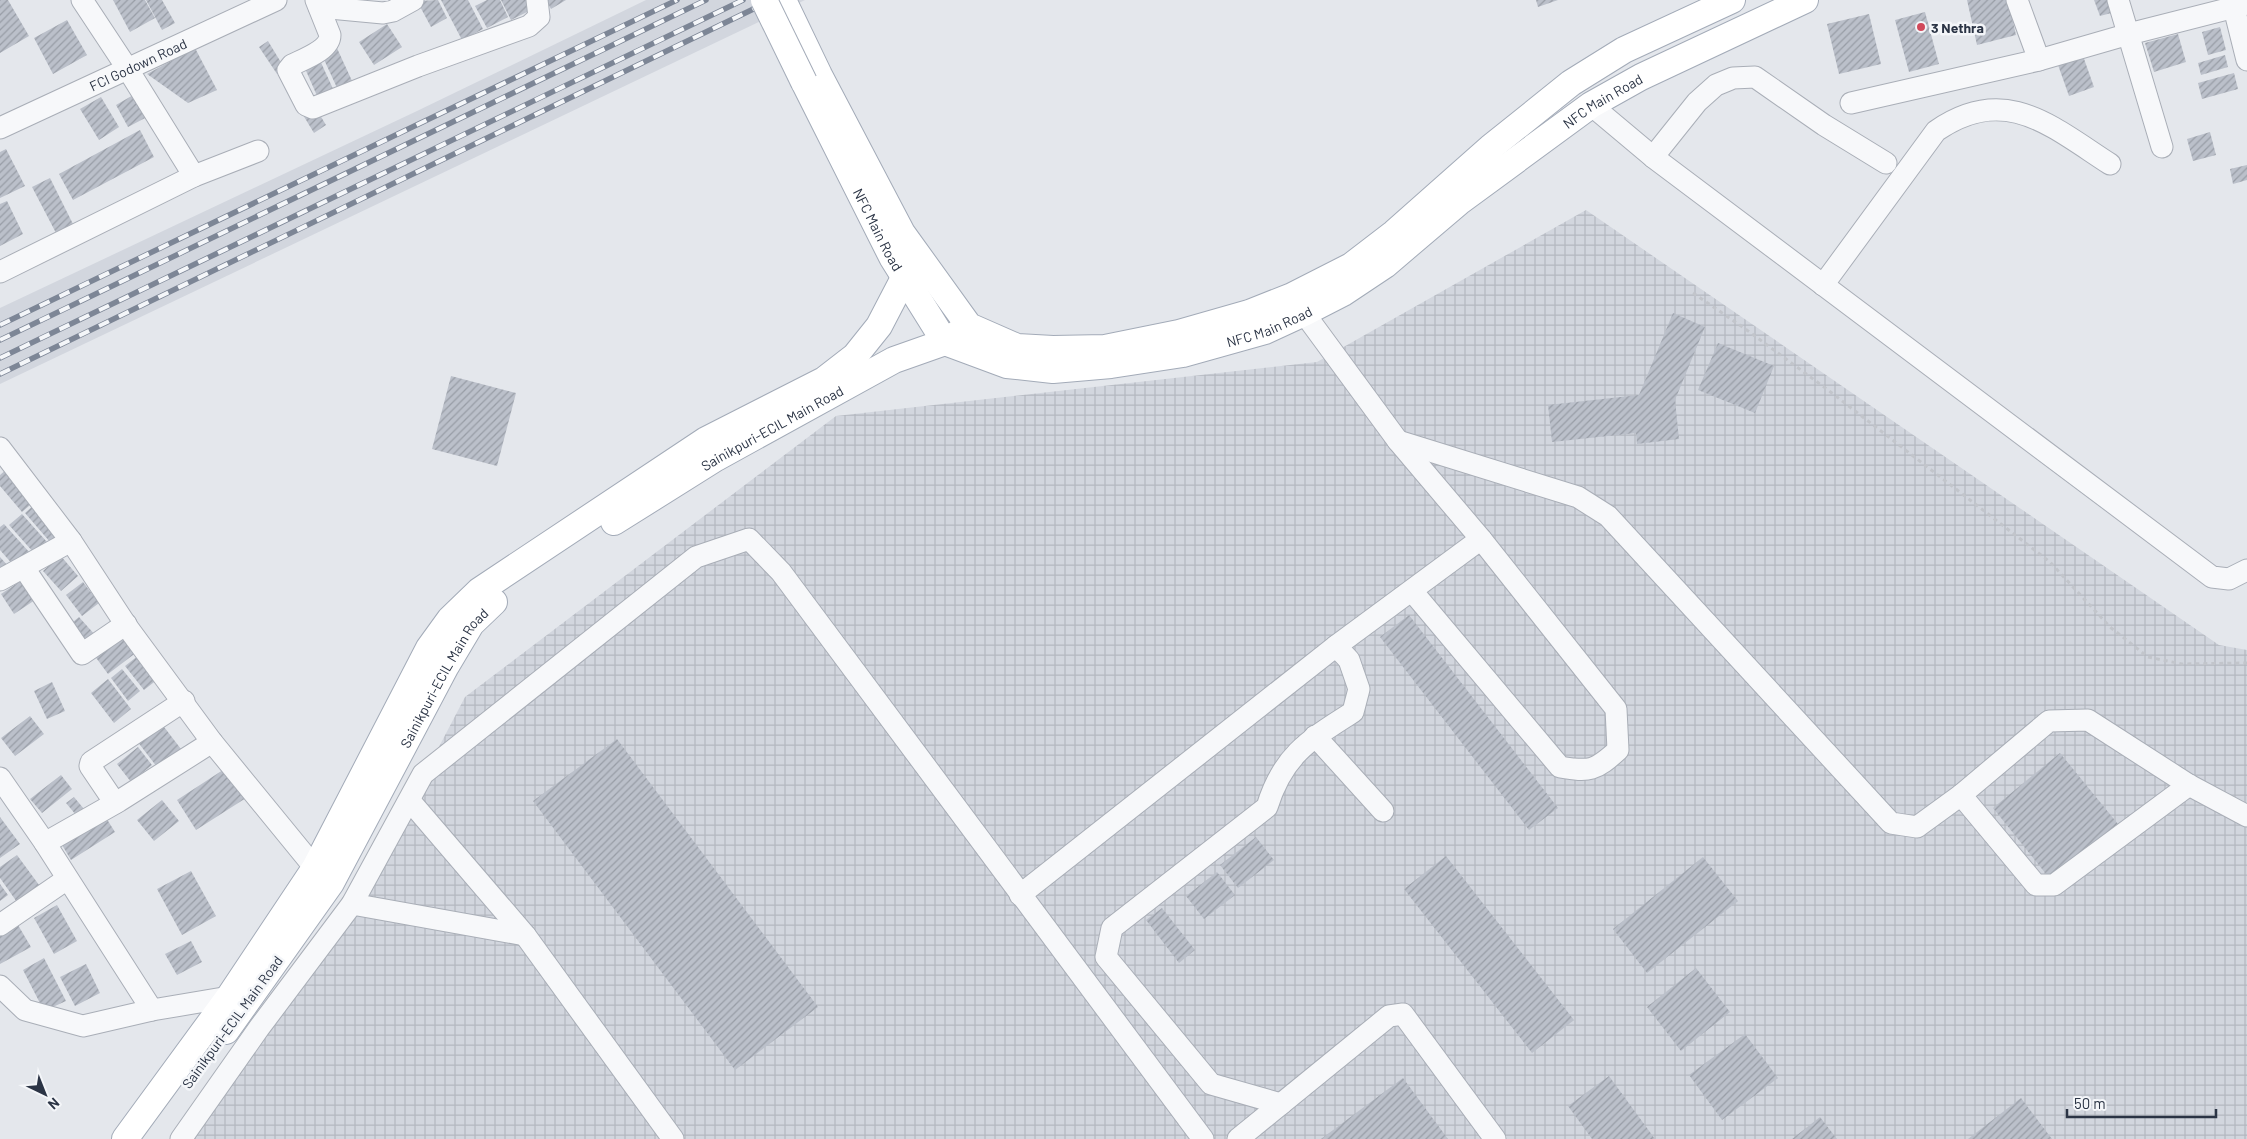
<svg xmlns="http://www.w3.org/2000/svg" width="2247" height="1139" viewBox="0 0 2247 1139" font-family="Barlow,sans-serif">
  <defs>
    <pattern id="industrial-grid" width="8" height="8" patternUnits="userSpaceOnUse" patternTransform="scale(1.25)"><rect width="8" height="8" fill="#d2d6de"/><path d="M0 4h8M4 0v8" fill="none" stroke="#b4b8c0"/></pattern>
    <pattern id="building-hatch" width="6" height="6" patternUnits="userSpaceOnUse" patternTransform="scale(1.25)"><rect width="6" height="6" fill="#bbc0ca"/><path d="M-1 1l2-2M0 6l6-6M5 7l2-2" fill="none" stroke="#989da6"/></pattern>
  </defs>
  <rect width="100%" height="100%" fill="#e4e7ec"/>
  <path fill="#d2d6de" d="M 646,0 L 805,0 L 0,384 L 0,308 L 417,111 Z"/>
  <path fill="url(#industrial-grid)" d="M 1586,210 L 2219,645 L 2247,650 L 2247,1139 L 183,1139 L 383,854 L 465,697 L 836,416 L 1317,362 Z"/>
  <path fill="url(#building-hatch)" d="M 0,0 L 8,0 L 29,36 L 0,53 Z
    M 113,0 L 145,0 L 155,18 L 130,32 Z
    M 146,0 L 162,0 L 175,23 L 162,30 Z
    M 438,0 L 447,18 L 431,27 L 417,1 Z
    M 441,0 L 468,0 L 483,29 L 462,40 Z
    M 487,0 L 500,0 L 508,17 L 487,28 L 475,6 Z
    M 501,0 L 533,0 L 537,7 L 511,20 Z
    M 546,0 L 566,0 L 551,9 Z
    M 1536,0 L 1558,0 L 1538,7 Z
    M 1967,0 L 2008,0 L 2016,35 L 1977,45 Z
    M 2094,0 L 2111,0 L 2115,12 L 2100,16 Z
    M 1925,12 L 1939,64 L 1909,72 L 1895,20 Z
    M 1869,14 L 1881,64 L 1839,74 L 1827,24 Z
    M 67,20 L 87,55 L 53,74 L 34,38 Z
    M 387,24 L 402,47 L 374,65 L 359,42 Z
    M 2220,27 L 2226,50 L 2208,55 L 2202,32 Z
    M 2178,34 L 2186,62 L 2154,72 L 2145,43 Z
    M 268,41 L 285,69 L 277,74 L 259,47 Z
    M 336,46 L 353,83 L 338,90 L 321,53 Z
    M 195,48 L 217,90 L 188,103 L 147,74 Z
    M 2225,55 L 2228,67 L 2201,75 L 2198,63 Z
    M 318,56 L 334,91 L 318,98 L 303,64 Z
    M 2083,56 L 2094,87 L 2069,96 L 2058,65 Z
    M 2234,73 L 2238,89 L 2202,99 L 2198,83 Z
    M 135,94 L 147,117 L 128,127 L 116,105 Z
    M 101,97 L 119,127 L 99,140 L 80,109 Z
    M 315,107 L 326,125 L 314,133 L 303,115 Z
    M 140,130 L 154,157 L 73,200 L 59,174 Z
    M 2210,132 L 2216,155 L 2193,161 L 2187,139 Z
    M 6,149 L 25,186 L 0,198 L 0,152 Z
    M 2247,165 L 2247,180 L 2233,184 L 2230,169 Z
    M 50,178 L 73,224 L 56,233 L 32,187 Z
    M 7,201 L 23,234 L 0,246 L 0,204 Z
    M 1673,313 L 1705,327 L 1675,400 L 1679,439 L 1637,444 L 1636,433 L 1552,442 L 1548,405 L 1639,395 Z
    M 1718,343 L 1774,366 L 1755,413 L 1698,390 Z
    M 451,376 L 516,393 L 497,466 L 432,449 Z
    M 8,468 L 36,500 L 22,512 L 0,486 L 0,475 Z
    M 36,503 L 62,532 L 50,542 L 25,513 Z
    M 22,514 L 47,542 L 34,553 L 9,525 Z
    M 4,524 L 30,553 L 14,566 L 0,550 L 0,527 Z
    M 60,555 L 78,576 L 61,591 L 43,571 Z
    M 0,557 L 9,567 L 0,575 Z
    M 25,578 L 38,598 L 14,614 L 1,594 Z
    M 83,582 L 99,603 L 82,616 L 66,595 Z
    M 1409,615 L 1558,808 L 1529,830 L 1380,637 Z
    M 79,617 L 96,636 L 83,647 L 67,627 Z
    M 122,633 L 137,652 L 108,674 L 94,655 Z
    M 139,655 L 158,679 L 144,690 L 125,666 Z
    M 122,669 L 140,691 L 128,701 L 111,678 Z
    M 108,679 L 131,709 L 114,723 L 91,693 Z
    M 52,682 L 65,711 L 47,719 L 34,691 Z
    M 30,716 L 44,734 L 15,756 L 1,738 Z
    M 161,723 L 181,749 L 157,767 L 137,741 Z
    M 617,739 L 818,1007 L 735,1070 L 533,801 Z
    M 138,747 L 152,765 L 131,782 L 117,764 Z
    M 2060,753 L 2118,824 L 2050,879 L 1993,808 Z
    M 226,768 L 246,798 L 196,830 L 177,800 Z
    M 61,775 L 72,789 L 42,813 L 30,799 Z
    M 74,797 L 84,809 L 76,815 L 66,803 Z
    M 162,800 L 179,821 L 154,841 L 137,820 Z
    M 103,813 L 115,832 L 71,860 L 59,840 Z
    M 0,817 L 20,844 L 0,858 Z
    M 1256,837 L 1274,860 L 1238,888 L 1220,865 Z
    M 17,855 L 42,889 L 19,905 L 0,878 L 0,867 Z
    M 1446,856 L 1574,1020 L 1532,1053 L 1404,889 Z
    M 1703,857 L 1738,901 L 1647,973 L 1613,929 Z
    M 191,871 L 216,916 L 182,935 L 157,889 Z
    M 1217,872 L 1235,895 L 1204,919 L 1186,896 Z
    M 0,884 L 8,895 L 0,901 Z
    M 57,905 L 77,941 L 54,954 L 34,918 Z
    M 1162,908 L 1195,950 L 1179,963 L 1146,920 Z
    M 18,925 L 31,947 L 0,964 L 0,936 Z
    M 191,941 L 202,962 L 177,975 L 165,954 Z
    M 44,958 L 66,1001 L 44,1011 L 23,970 Z
    M 86,964 L 100,993 L 75,1006 L 60,977 Z
    M 1696,968 L 1730,1012 L 1681,1051 L 1647,1007 Z
    M 1745,1034 L 1778,1078 L 1722,1120 L 1689,1075 Z
    M 1609,1076 L 1655,1139 L 1592,1139 L 1568,1106 Z
    M 1403,1078 L 1448,1139 L 1321,1139 Z
    M 2021,1098 L 2052,1139 L 1968,1139 Z
    M 1820,1117 L 1837,1139 L 1792,1139 Z"/>
  <g fill="none" stroke-linecap="round" stroke-linejoin="round">
    <defs>
      <g id="minor">
        <path d="M 82,0 L 127,68 L 194,176"/>
        <path d="M 316,0 L 330,35 C 330,50 304,59 292,65 L 288,70 L 306,105 L 313,108 L 418,66 L 529,26 L 539,17 L 537,0"/>
        <path d="M 2017,0 L 2039,60"/>
        <path d="M 2118,0 L 2162,147"/>
        <path d="M 2232,0 L 2247,60"/>
        <path d="M 319,7 L 383,13 L 393,11 L 413,0"/>
        <path d="M 1851,103 L 2039,60 L 2129,34 L 2247,4"/>
        <path d="M 1591,105 L 1653,157 L 2212,577 L 2229,579 L 2247,570"/>
        <path id="s1" d="M 0,128 L 276,0"/>
        <path d="M 1653,157 L 1697,102 L 1716,85 L 1733,78 L 1755,77 L 1824,125 L 1886,163"/>
        <path d="M 0,272 L 194,176 L 258,151"/>
        <path d="M 1823,285 L 1936,131 C 2005,83 2051,126 2110,164"/>
        <path d="M 1398,441 L 1578,497 L 1608,516 L 1891,823 L 1917,827 L 1961,795 L 2049,721 L 2088,720 L 2189,785 L 2247,816"/>
        <path d="M 0,448 L 71,541 L 128,628 L 212,742 L 315,868"/>
        <path d="M 24,568 L 82,654 L 126,624"/>
        <path d="M 0,580 L 71,541"/>
        <path d="M 1412,591 L 1560,767 C 1590,772 1595,771 1618,750 L 1616,709 L 1481,539"/>
        <path d="M 1315,736 L 1383,811"/>
        <path d="M 0,778 L 45,843 L 152,1010"/>
        <path d="M 1961,795 L 2036,885 L 2054,885 L 2189,785"/>
        <path d="M 410,801 L 525,935 L 673,1139"/>
        <path d="M 115,803 L 90,766 L 91,762 L 184,701"/>
        <path d="M 45,843 L 119,801 L 212,742"/>
        <path d="M 1020,895 L 1336,646 L 1481,539 L 1398,441 L 1304,313"/>
        <path d="M 352,904 L 525,935"/>
        <path d="M 0,925 L 67,879"/>
        <path d="M 0,986 L 25,1010 L 83,1026 L 152,1010 L 229,997"/>
        <path d="M 1281,1104 L 1211,1084 L 1106,957 L 1112,928 L 1267,807 C 1283,755 1309,740 1353,712 L 1359,689 L 1349,660 L 1336,646"/>
        <path d="M 181,1139 L 259,1028 L 352,904 L 423,774 L 696,557 L 749,539 L 781,572 L 1203,1139"/>
        <path d="M 1238,1139 L 1389,1016 L 1403,1014 L 1495,1139"/>
      </g>
      <g id="major">
        <path d="M 783,0 L 819,75 L 902,233 L 969,326 L 1017,347 L 1053,349 L 1105,348 L 1179,333 L 1249,313 L 1292,296 L 1351,266 L 1394,233 L 1490,148 L 1571,83 L 1624,50 L 1732,0"/>
        <path id="s2" d="M 804,82 L 892,257 L 945,342 L 1007,365 L 1053,370 L 1111,365 L 1183,354 L 1265,331 L 1304,313 L 1343,293 L 1385,265 L 1459,202 L 1591,105 L 1641,77 L 1805,0"/>
        <path id="s3" d="M 614,522 L 716,458 L 894,360 L 945,342 L 958,333"/>
        <path id="s4" d="M 226,1031 L 331,883 L 446,666 L 471,624 L 494,602"/>
        <path d="M 125,1139 L 229,997 L 315,868 L 429,648 L 450,619 L 479,591 L 706,440 L 824,380 L 855,356 L 879,326 L 904,278 L 915,268"/>
      </g>
    </defs>
    <use href="#minor" stroke="#a9aeb7" stroke-width="23"/>
    <use href="#major" stroke="#a3abb8" stroke-width="28"/>
    <path stroke="#c2c5cb" stroke-width="3" stroke-dasharray="4 4" stroke-linecap="butt" d="M 1693,293 L 1744,328 L 1828,390 L 2050,562 L 2110,627 L 2148,657 L 2182,664 L 2247,663"/>
    <use href="#minor" stroke="#f7f8fa" stroke-width="21"/>
    <use href="#major" stroke="#fff" stroke-width="26"/>
    <defs>
      <path id="rail" d="M 0,325 L 677,0
        M 0,340 L 706,0
        M 0,358 L 743,0
        M 0,374 L 772,0"/>
    </defs>
    <use href="#rail" stroke="#7d8696" stroke-width="5.5"/>
    <use href="#rail" stroke="#f4f6f9" stroke-width="4" stroke-dasharray="11" stroke-linecap="butt"/>
    <defs>
      <path id="major-bridge" d="M 764,0 L 804,82"/>
    </defs>
    <use href="#major-bridge" stroke="#a3abb8" stroke-width="28" stroke-linecap="butt"/>
    <use href="#major-bridge" stroke="#fff" stroke-width="26"/>
  </g>
  <circle fill="#d1495b" stroke="#f4f6f9" stroke-width="2" cx="1921" cy="27" r="5"/>
  <g text-anchor="middle" dominant-baseline="central" stroke-width="5" stroke-linejoin="round" paint-order="stroke">
    <g font-size="14" font-weight="bold" fill="#2b3445" stroke="#f4f6f9" text-anchor="start">
      <text x="1931" y="27">3 Nethra</text>
    </g>
    <g font-size="14" fill="#2b3445" stroke="#f4f6f9">
      <text stroke="none"><textPath href="#s1" startOffset="152">FCI Godown Road</textPath></text>
      <text stroke="none"><textPath href="#s2" startOffset="1035">NFC Main Road</textPath></text>
      <text stroke="none"><textPath href="#s2" startOffset="165">NFC Main Road</textPath></text>
      <text stroke="none"><textPath href="#s2" startOffset="630">NFC Main Road</textPath></text>
      <text stroke="none"><textPath href="#s3" startOffset="184">Sainikpuri-ECIL Main Road</textPath></text>
      <text stroke="none"><textPath href="#s4" startOffset="416">Sainikpuri-ECIL Main Road</textPath></text>
      <text transform="translate(232 1022) rotate(-54)">Sainikpuri-ECIL Main Road</text>
    </g>
  </g>
  <g transform="translate(45 1094) rotate(137)" stroke="#f4f6f9" stroke-width="4" paint-order="stroke">
  <path d="M0-4L9 19L0 12L-9 19Z" fill="#2b3445"/>
  <text y="-8" font-size="14" font-weight="bold" text-anchor="middle" fill="#2b3445">N</text>
  </g>
  <path d="M2067 1109v8h149v-8" fill="none" stroke="#2b3445" stroke-width="2.5"/>
  <text x="2074" y="1109" font-size="15" fill="#2b3445" stroke="#f4f6f9" stroke-width="4" paint-order="stroke">50 m</text>
</svg>
